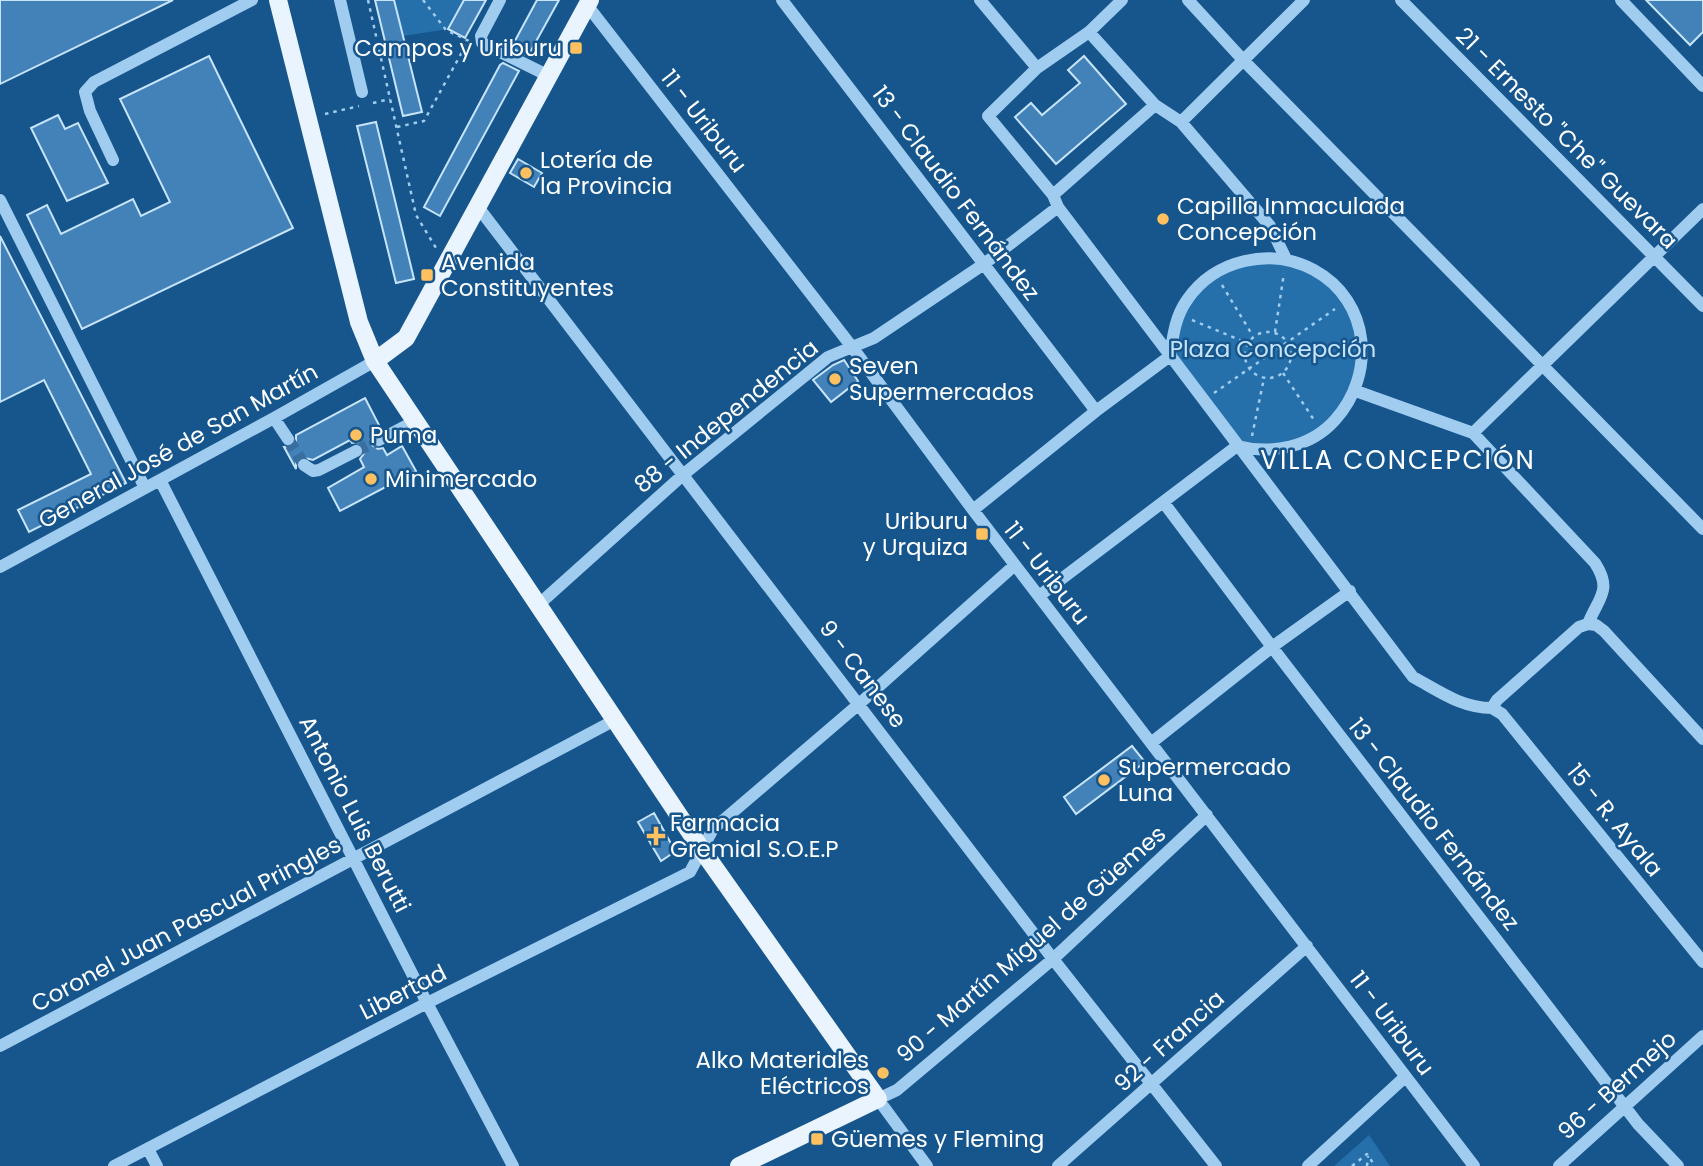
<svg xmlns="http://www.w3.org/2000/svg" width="1703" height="1166" viewBox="0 0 1703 1166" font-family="Poppins,sans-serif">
  <rect width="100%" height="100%" fill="#16568d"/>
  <path fill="#256faa" d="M 394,0 L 464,0 L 448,29 L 403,36 Z
    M 1286,259 L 1339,290 L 1363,347 L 1348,406 L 1299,444 L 1249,449 L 1170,356 L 1186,301 L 1230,265 Z
    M 1369,1135 L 1390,1166 L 1334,1166 Z"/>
  <path fill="#4382b8" stroke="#c7e4fb" stroke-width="2" d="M 0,0 L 173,0 L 0,84 Z
    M 375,0 L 394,0 L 422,112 L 403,116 Z
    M 464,0 L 486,0 L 465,38 L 448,29 Z
    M 537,0 L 559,0 L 528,56 L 511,48 Z
    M 1646,0 L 1703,0 L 1703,32 L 1690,45 Z
    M 209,56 L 293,228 L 82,329 L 27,215 L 47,205 L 61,234 L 133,199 L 141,216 L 170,202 L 120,99 Z
    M 1084,56 L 1126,104 L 1056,164 L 1015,117 L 1031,103 L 1042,115 L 1080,83 L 1068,70 Z
    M 503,63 L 519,71 L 440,216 L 424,207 L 500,65 Z
    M 58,115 L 65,129 L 78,123 L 108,183 L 67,201 L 31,128 Z
    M 376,122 L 414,279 L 396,283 L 357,126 Z
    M 518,159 L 542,173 L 534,187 L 510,173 Z
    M 0,236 L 126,483 L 29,532 L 18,510 L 91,474 L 44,380 L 0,402 Z
    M 844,360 L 858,381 L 831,402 L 813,380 L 833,365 Z
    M 365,398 L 379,425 L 373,428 L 375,432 L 370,439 L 372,445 L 378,449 L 383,448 L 387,455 L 402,446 L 416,471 L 340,511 L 328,488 L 364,467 L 360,459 L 365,452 L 363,446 L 357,442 L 352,443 L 350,440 L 313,460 L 301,457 L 296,461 L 296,469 L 284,447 L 292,447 L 296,442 L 296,435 Z
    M 1132,746 L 1145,762 L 1076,814 L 1064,797 Z
    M 654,813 L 674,849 L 670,855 L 661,861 L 638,822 Z"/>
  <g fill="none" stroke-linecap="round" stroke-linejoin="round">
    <path stroke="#396f9e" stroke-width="12" stroke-dasharray="12 6" stroke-linecap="butt" d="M 288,439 L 304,465
      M 356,451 L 379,440"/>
    <path stroke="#a0ccef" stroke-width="2.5" stroke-dasharray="3.5 5" stroke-linecap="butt" d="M 368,0 L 416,215 L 436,248
      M 423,0 L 446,30 L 469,41
      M 373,103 L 390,99
      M 325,114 L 359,106
      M 397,127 L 424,121 L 467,43
      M 1222,285 L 1253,336
      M 1192,320 L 1247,343
      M1245 355a23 23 0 1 1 46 0a23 23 0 1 1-46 0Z
      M 1275,332 L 1284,273
      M 1283,373 L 1314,420
      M 1214,393 L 1335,309
      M 1252,436 L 1264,378
      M 1352,1166 L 1367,1154 L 1375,1166
      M 1367,1166 L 1368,1156"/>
    <path stroke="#a0ccef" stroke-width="12" d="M 340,0 L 362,92
      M 500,0 L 481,36 L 482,43 L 549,76
      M 782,0 L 1096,411
      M 980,0 L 1037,68
      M 1122,0 L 1089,32 L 1037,68 L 988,116 L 1053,195 L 1058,207 L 1413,677 C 1439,691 1461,708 1492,708
      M 1188,0 L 1244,61 L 1703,529
      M 1401,0 L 1703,306
      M 1621,0 L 1703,86
      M 587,5 L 852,347 L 973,510 L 1474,1166
      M 1089,32 L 1155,105 L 1181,122 L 1270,226 L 1286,259
      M 1181,122 L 1304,0
      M 113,160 L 90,111 L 85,92 L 94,82 L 252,0
      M 1053,195 L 1155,105
      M 0,200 L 145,488
      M 478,207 L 1053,959 L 1216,1166
      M 1356,391 L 1473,433 L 1595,563 C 1613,591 1598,598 1588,624
      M 274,418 L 288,439
      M 1473,433 L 1703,209
      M 379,440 L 415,421
      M 304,465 L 313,471 L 319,470 L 356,451
      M 160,480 L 427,1003 L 513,1166
      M 1164,503 L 1272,647 L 1638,1124 L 1678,1166
      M 973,510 L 1096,411 L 1170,356 C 1173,336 1175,317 1187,300 C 1215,259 1271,247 1314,270 C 1371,301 1376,375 1335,420 C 1311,447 1272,455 1237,446
      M 0,567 L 274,418 L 375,361
      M 1039,596 L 1237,446
      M 537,606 L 684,474 L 828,357 L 874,338 L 984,264 L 1058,207
      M 1588,624 L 1596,625 L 1604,631 L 1703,739
      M 1492,708 L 1502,714 L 1703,962
      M 1492,708 L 1497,700 L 1579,627 L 1588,624
      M 1151,743 L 1272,647 L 1350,591
      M 0,1046 L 615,720
      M 148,1149 L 157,1166
      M 114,1166 L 427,1003 L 690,872 L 713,829 L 859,704 L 1015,565
      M 927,1166 L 878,1099 L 897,1090 L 1053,959 L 1207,815
      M 1058,1166 L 1307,946
      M 1308,1166 L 1405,1077
      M 1559,1166 L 1703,1036"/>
    <path stroke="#e9f4ff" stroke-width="18" d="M 278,0 L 359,322 L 375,361 L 702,850 L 878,1099 L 739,1166
      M 375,361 L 406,338 L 590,0"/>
  </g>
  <g fill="#ffc05f" stroke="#16568d" stroke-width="2.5">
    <rect x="569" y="41" width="14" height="14" rx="3.5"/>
    <circle cx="526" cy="173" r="7"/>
    <circle cx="1163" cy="219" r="7"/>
    <rect x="420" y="268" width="14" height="14" rx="3.5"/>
    <circle cx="835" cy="379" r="7"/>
    <circle cx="356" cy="435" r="7"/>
    <circle cx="371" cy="479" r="7"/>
    <rect x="975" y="527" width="14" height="14" rx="3.5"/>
    <circle cx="1104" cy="780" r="7"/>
    <path d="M652.5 825.5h7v7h7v7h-7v7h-7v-7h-7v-7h7z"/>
    <circle cx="883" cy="1073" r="7"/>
    <rect x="810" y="1132" width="14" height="14" rx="3.5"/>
  </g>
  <g text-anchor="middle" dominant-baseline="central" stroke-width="5" stroke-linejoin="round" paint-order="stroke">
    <g font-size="23" fill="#fff" stroke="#16568d" text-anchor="start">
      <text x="562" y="48" text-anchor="end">Campos y Uriburu</text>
      <text x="540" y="160">Lotería de<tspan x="540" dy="26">la Provincia</tspan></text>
      <text x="1177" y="206">Capilla Inmaculada<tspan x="1177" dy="26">Concepción</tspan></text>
      <text x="441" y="262">Avenida<tspan x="441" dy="26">Constituyentes</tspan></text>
      <text x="849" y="366">Seven<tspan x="849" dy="26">Supermercados</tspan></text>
      <text x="370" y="435">Puma</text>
      <text x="385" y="479">Minimercado</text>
      <text x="968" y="521" text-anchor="end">Uriburu<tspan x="968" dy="26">y Urquiza</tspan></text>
      <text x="1118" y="767">Supermercado<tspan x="1118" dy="26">Luna</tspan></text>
      <text x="670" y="823">Farmacia<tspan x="670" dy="26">Gremial S.O.E.P</tspan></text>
      <text x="869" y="1060" text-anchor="end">Alko Materiales<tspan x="869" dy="26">Eléctricos</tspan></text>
      <text x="831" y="1139">Güemes y Fleming</text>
    </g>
    <g font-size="23" fill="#fff" stroke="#16568d">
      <text transform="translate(704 121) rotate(52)">11 - Uriburu</text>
      <text transform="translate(1567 138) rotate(45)">21 - Ernesto "Che" Guevara</text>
      <text transform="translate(956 193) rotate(53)">13 - Claudio Fernández</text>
      <text transform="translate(726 416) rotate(-39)">88 - Independencia</text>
      <text transform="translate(178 446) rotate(-29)">General José de San Martín</text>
      <text transform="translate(1047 573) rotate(52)">11 - Uriburu</text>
      <text transform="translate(863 674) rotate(53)">9 - Canese</text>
      <text transform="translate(355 814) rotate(63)">Antonio Luis Berutti</text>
      <text transform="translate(1615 820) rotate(51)">15 - R. Ayala</text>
      <text transform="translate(1434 824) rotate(52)">13 - Claudio Fernández</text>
      <text transform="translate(186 924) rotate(-28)">Coronel Juan Pascual Pringles</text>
      <text transform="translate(1031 944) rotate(-41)">90 - Martín Miguel de Güemes</text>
      <text transform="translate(403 992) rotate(-27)">Libertad</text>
      <text transform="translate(1392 1023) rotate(53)">11 - Uriburu</text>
      <text transform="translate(1169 1041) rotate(-42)">92 - Francia</text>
      <text transform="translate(1617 1085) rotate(-42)">96 - Bermejo</text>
    </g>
    <g font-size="23" fill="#c7e4fb" stroke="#16568d">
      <text x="1273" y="349">Plaza Concepción</text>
    </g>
    <g font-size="26" letter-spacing="2" fill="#fff" stroke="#16568d">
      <text x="1398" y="460">VILLA CONCEPCIÓN</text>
    </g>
  </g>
</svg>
